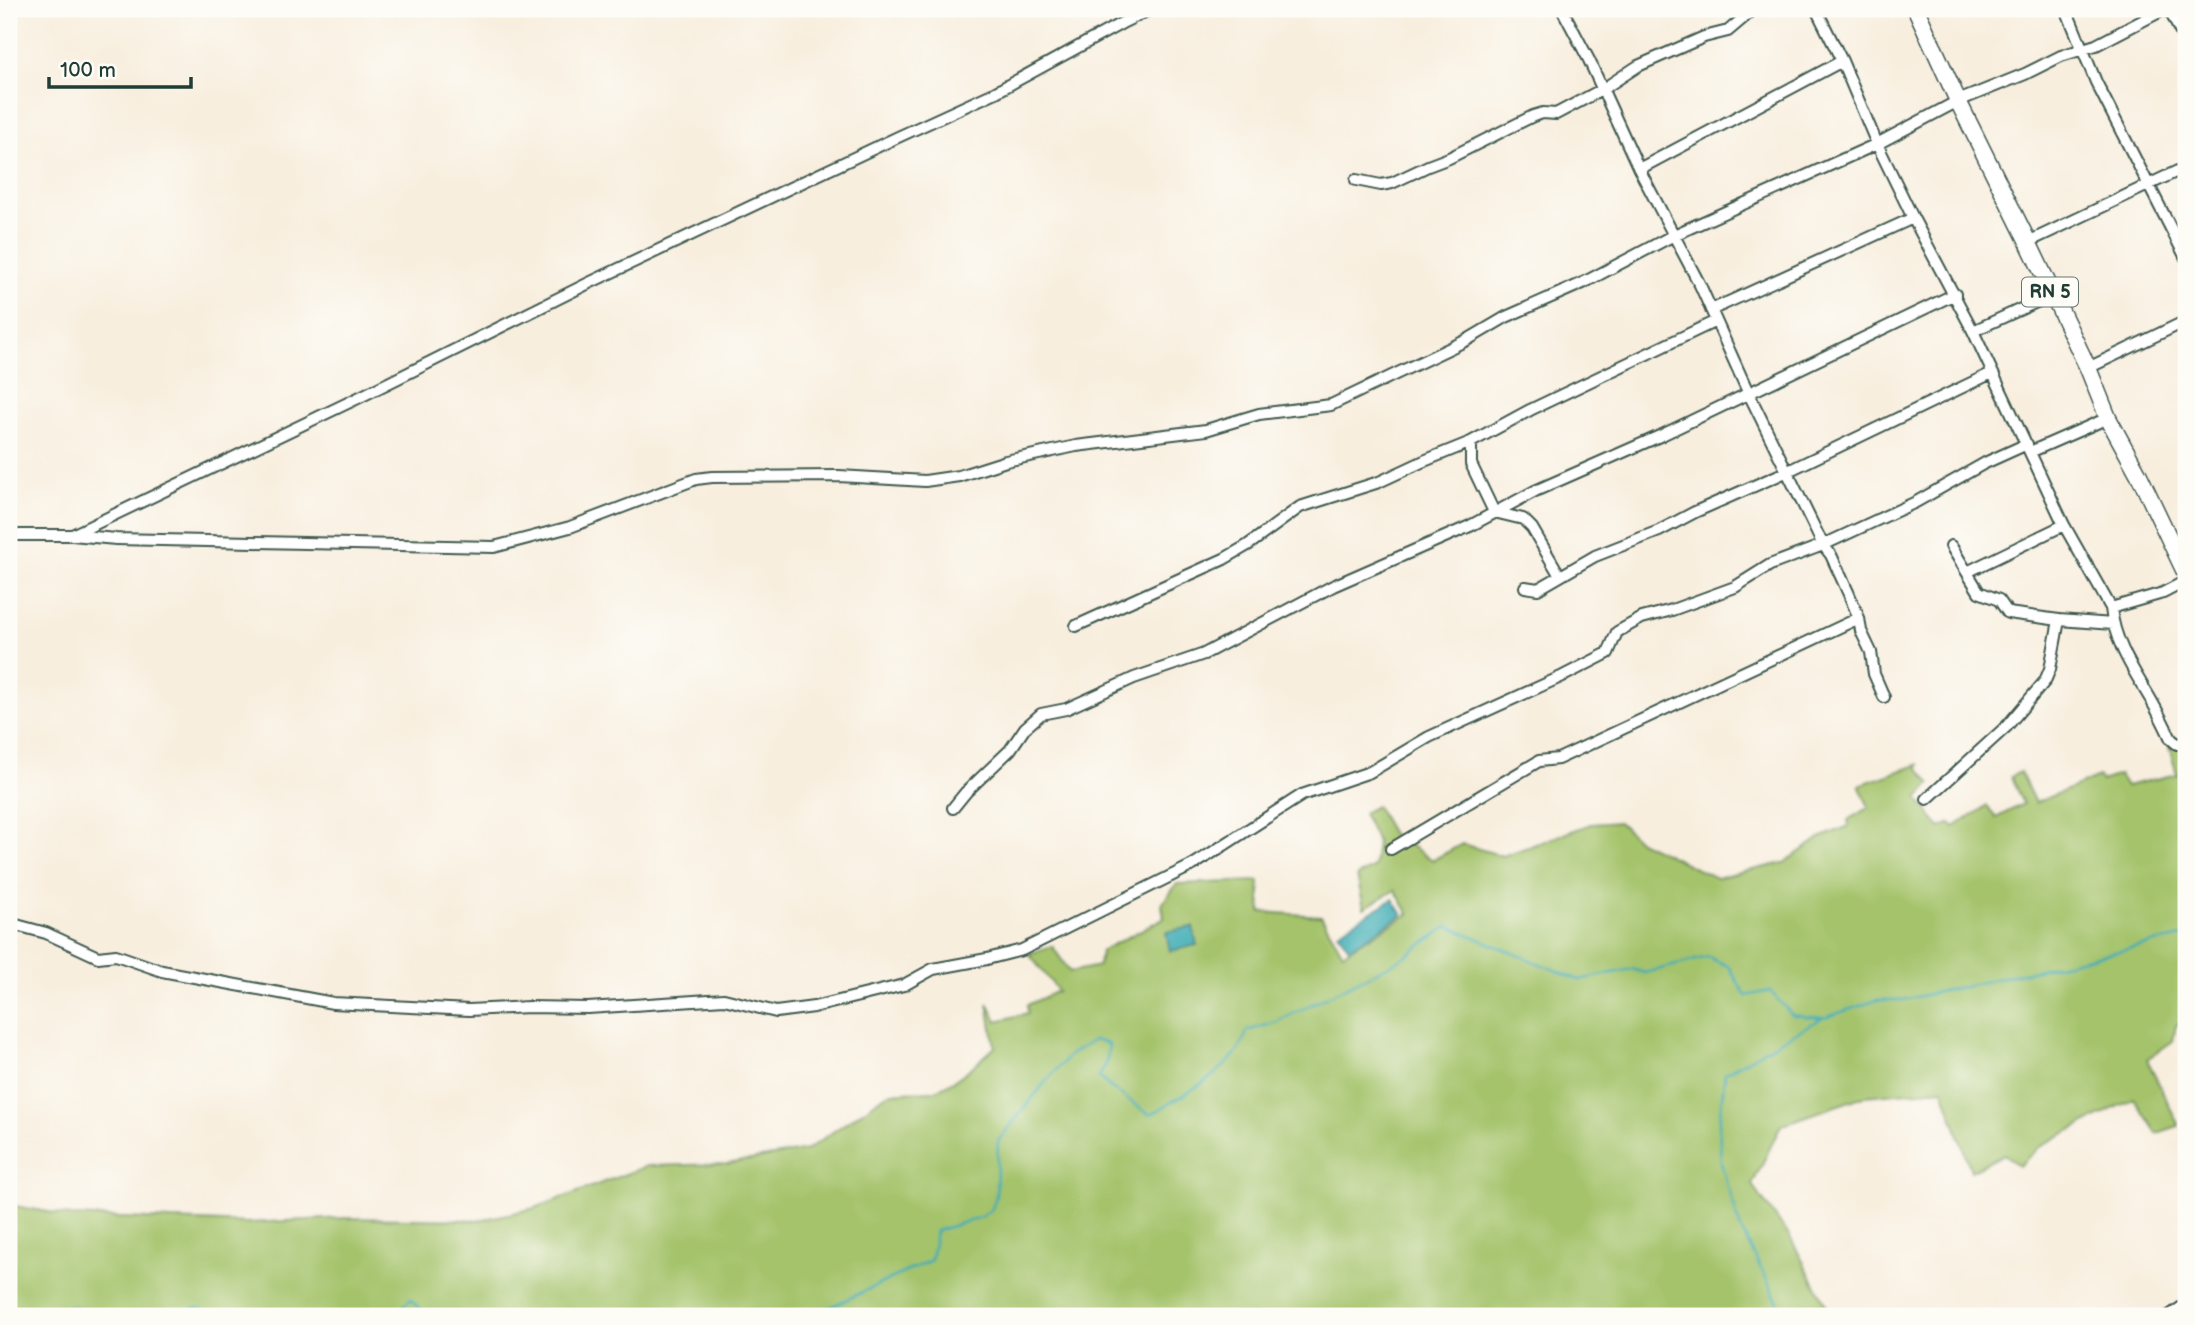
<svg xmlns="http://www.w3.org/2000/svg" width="2195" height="1325" viewBox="0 0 2195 1325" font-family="'Balsamiq Sans',sans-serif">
  <rect width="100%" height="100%" fill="#fdfcf7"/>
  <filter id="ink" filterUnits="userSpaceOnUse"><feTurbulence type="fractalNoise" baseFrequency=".0143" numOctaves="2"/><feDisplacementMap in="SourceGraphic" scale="14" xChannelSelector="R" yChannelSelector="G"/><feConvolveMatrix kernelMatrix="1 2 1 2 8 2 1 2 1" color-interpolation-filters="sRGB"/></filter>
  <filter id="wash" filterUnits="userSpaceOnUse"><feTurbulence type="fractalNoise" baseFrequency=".00686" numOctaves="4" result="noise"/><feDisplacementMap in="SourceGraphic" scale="28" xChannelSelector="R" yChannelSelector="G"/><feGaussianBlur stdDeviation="1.57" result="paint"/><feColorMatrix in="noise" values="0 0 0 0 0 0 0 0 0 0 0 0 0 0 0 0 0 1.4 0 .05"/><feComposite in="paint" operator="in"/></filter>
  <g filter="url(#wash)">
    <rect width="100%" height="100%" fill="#f8eede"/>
    <path fill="#a4c36b" stroke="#628050" stroke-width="2" d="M 2186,741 L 2186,1021 L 2176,1025 L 2173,1041 L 2147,1059 L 2179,1126 L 2157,1133 L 2134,1098 L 2040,1146 L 2019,1166 L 2004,1154 L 1971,1171 L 1943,1089 L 1864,1096 L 1781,1125 L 1752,1185 L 1790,1237 L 1832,1316 L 9,1316 L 9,1205 L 71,1216 L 248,1223 L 345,1218 L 481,1220 L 535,1208 L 647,1166 L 727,1164 L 807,1150 L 887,1094 C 902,1091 916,1092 931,1091 C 950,1088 981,1060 995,1047 L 988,1003 L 997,1021 L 1028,1013 L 1027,1005 L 1058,991 L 1029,954 L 1052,946 L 1070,972 L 1099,966 L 1101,951 L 1164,918 L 1162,904 L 1177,884 L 1259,881 L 1261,912 L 1321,916 L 1343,953 L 1409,914 L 1395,890 L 1364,908 L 1357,876 L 1374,867 L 1377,842 L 1363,813 L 1376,806 L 1392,834 L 1433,860 L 1462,844 L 1503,856 L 1591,824 L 1619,822 L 1639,841 L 1716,878 L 1784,863 L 1820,838 L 1849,826 L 1848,820 L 1869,807 L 1859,785 L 1920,764 L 1917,766 L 1931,784 L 1918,798 L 1940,828 L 1950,823 L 1954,827 L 1987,806 L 1996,818 L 2023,804 L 2011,777 L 2020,772 L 2035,803 L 2099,777 L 2101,781 L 2119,775 L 2126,786 L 2177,774 L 2169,747 Z"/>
    <path fill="#3aabb4" stroke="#2c7474" stroke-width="2" d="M 1393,899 L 1403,915 L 1349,948 L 1338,932 Z
      M 1193,927 L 1197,945 L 1170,951 L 1166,932 Z"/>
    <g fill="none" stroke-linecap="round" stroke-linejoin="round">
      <path stroke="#3aabb4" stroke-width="2.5" d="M 45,1316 L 61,1309 L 74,1306 L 87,1316
        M 172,1316 L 196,1308 L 229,1316
        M 396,1316 L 410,1299 L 421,1310 L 431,1311 L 437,1316
        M 801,1316 L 822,1311 L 931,1260 L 936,1231 L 981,1217 L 992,1209 L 996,1196 L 998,1141 L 1047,1080 L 1071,1054 L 1094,1040 L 1109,1044 L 1106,1064 L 1099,1077 L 1110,1087 L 1150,1115 C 1182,1095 1237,1070 1247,1031 L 1277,1022 L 1401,959 L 1448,926 L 1579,980 L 1632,969 L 1645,973 L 1708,957 L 1728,966 L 1746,996 L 1770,991 L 1792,1015 L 1824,1018 L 1877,1000 L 1903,1000 L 2186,936
        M 1785,1316 L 1741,1229 L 1721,1163 L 1719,1124 L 1725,1073 L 1781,1040 L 1821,1019"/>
    </g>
  </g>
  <g filter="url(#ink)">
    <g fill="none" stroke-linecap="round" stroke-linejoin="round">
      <defs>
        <path id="street" d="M 1562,9 L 1589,60 L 1639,169 L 1700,285 L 1748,392 L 1823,545 L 1831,555 L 1848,592 L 1859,618 L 1861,631 L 1871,652 L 1874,674 L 1884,697
          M 1816,9 L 1842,61 L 1877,144 L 1913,218 L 1973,331 L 2064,525 L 2111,608 C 2114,642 2134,671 2151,700 C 2158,712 2165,726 2171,739 L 2177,744 L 2186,743
          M 2066,9 L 2096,82 L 2186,258
          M 2169,9 L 2186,43
          M 1639,169 L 1842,61
          M 1356,180 L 1381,185 L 1392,183 L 1428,166 L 1449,158 L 1533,116 L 1543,113 L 1556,114 L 1603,89 L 1638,66 L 1704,37 L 1728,31 L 1754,9
          M 2028,242 L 2186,167
          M 1711,310 L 1913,218
          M 1973,331 L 2052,295
          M 2088,368 L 2186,321
          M 1471,442 L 1471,464 L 1494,512
          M 2030,452 L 2108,418
          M 1494,512 L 1523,519 L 1532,528 L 1560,576
          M 9,535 L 72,535 L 116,539 L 494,547 L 570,527 L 696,479 L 712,477 L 839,476 L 925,481 L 959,476 L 1006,461 L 1076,446 L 1206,430 L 1259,414 L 1331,405 L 1467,340 L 1506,317 L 1583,283 L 1674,235 L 1877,144 L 1958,101 L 2025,74 L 2061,56 L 2096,45 L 2165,9
          M 72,535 L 356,399 L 589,283 L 898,137 L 994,93 L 1122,23 L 1151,9
          M 1951,546 L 1979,592 L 1999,600 L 2008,613 L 2059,620 L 2113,624
          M 1967,572 L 2064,525
          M 1525,587 L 1538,589 L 1595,556 L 1659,531 L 1695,512 L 1788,471 L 1992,373
          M 2111,608 L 2163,593 L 2186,581
          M 1076,626 L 1224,559 L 1248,545 L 1300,507 L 1379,482 L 1424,461 L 1471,442 L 1530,410 L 1716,321
          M 1927,799 L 2007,726 L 2045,681 L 2050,669 L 2059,620
          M 953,808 L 966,792 L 1010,750 L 1025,728 L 1041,714 L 1066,709 L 1134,678 L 1204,654 L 1333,586 L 1470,526 L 1535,491 L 1662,435 L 1955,294
          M 1391,849 L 1539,761 L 1558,759 L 1859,618
          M 9,923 L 46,933 L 98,957 L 116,955 L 162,971 L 333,1003 L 469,1010 L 529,1007 L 588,1008 L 724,999 L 776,1012 L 814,1007 L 904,985 L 933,969 L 987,959 L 1022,950 L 1193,865 L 1302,795 L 1370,772 L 1429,737 L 1563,676 L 1608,653 L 1617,632 L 1642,618 L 1672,610 L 1735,587 L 1770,565 L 1823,545 L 1916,502 L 1985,463 L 2027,444
          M 2169,1316 L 2186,1304"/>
        <path id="primary" d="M 1916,9 L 1958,101 L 2028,242 L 2088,368 L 2108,418 L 2139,475 L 2186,574"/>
      </defs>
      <use href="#street" stroke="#40584e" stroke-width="14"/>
      <use href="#primary" stroke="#40584e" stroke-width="19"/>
      <use href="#street" stroke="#fff" stroke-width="10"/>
      <use href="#primary" stroke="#fff" stroke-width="16"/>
    </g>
  </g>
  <g text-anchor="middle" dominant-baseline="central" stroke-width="5" stroke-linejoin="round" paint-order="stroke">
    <rect fill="#fdfcf7" stroke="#62766e" stroke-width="2" x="2022" y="277.5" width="56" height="29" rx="5"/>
    <g font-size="18" font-weight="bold" fill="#1f3d34">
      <text x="2050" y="292">RN 5</text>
    </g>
  </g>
  <rect width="2195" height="1325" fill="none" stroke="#fdfcf7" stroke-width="35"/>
  <path d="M49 77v10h142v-10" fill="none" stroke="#1f3d34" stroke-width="3.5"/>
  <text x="60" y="77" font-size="21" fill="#1f3d34" stroke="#fdfcf7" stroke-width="5" paint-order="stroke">100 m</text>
</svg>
